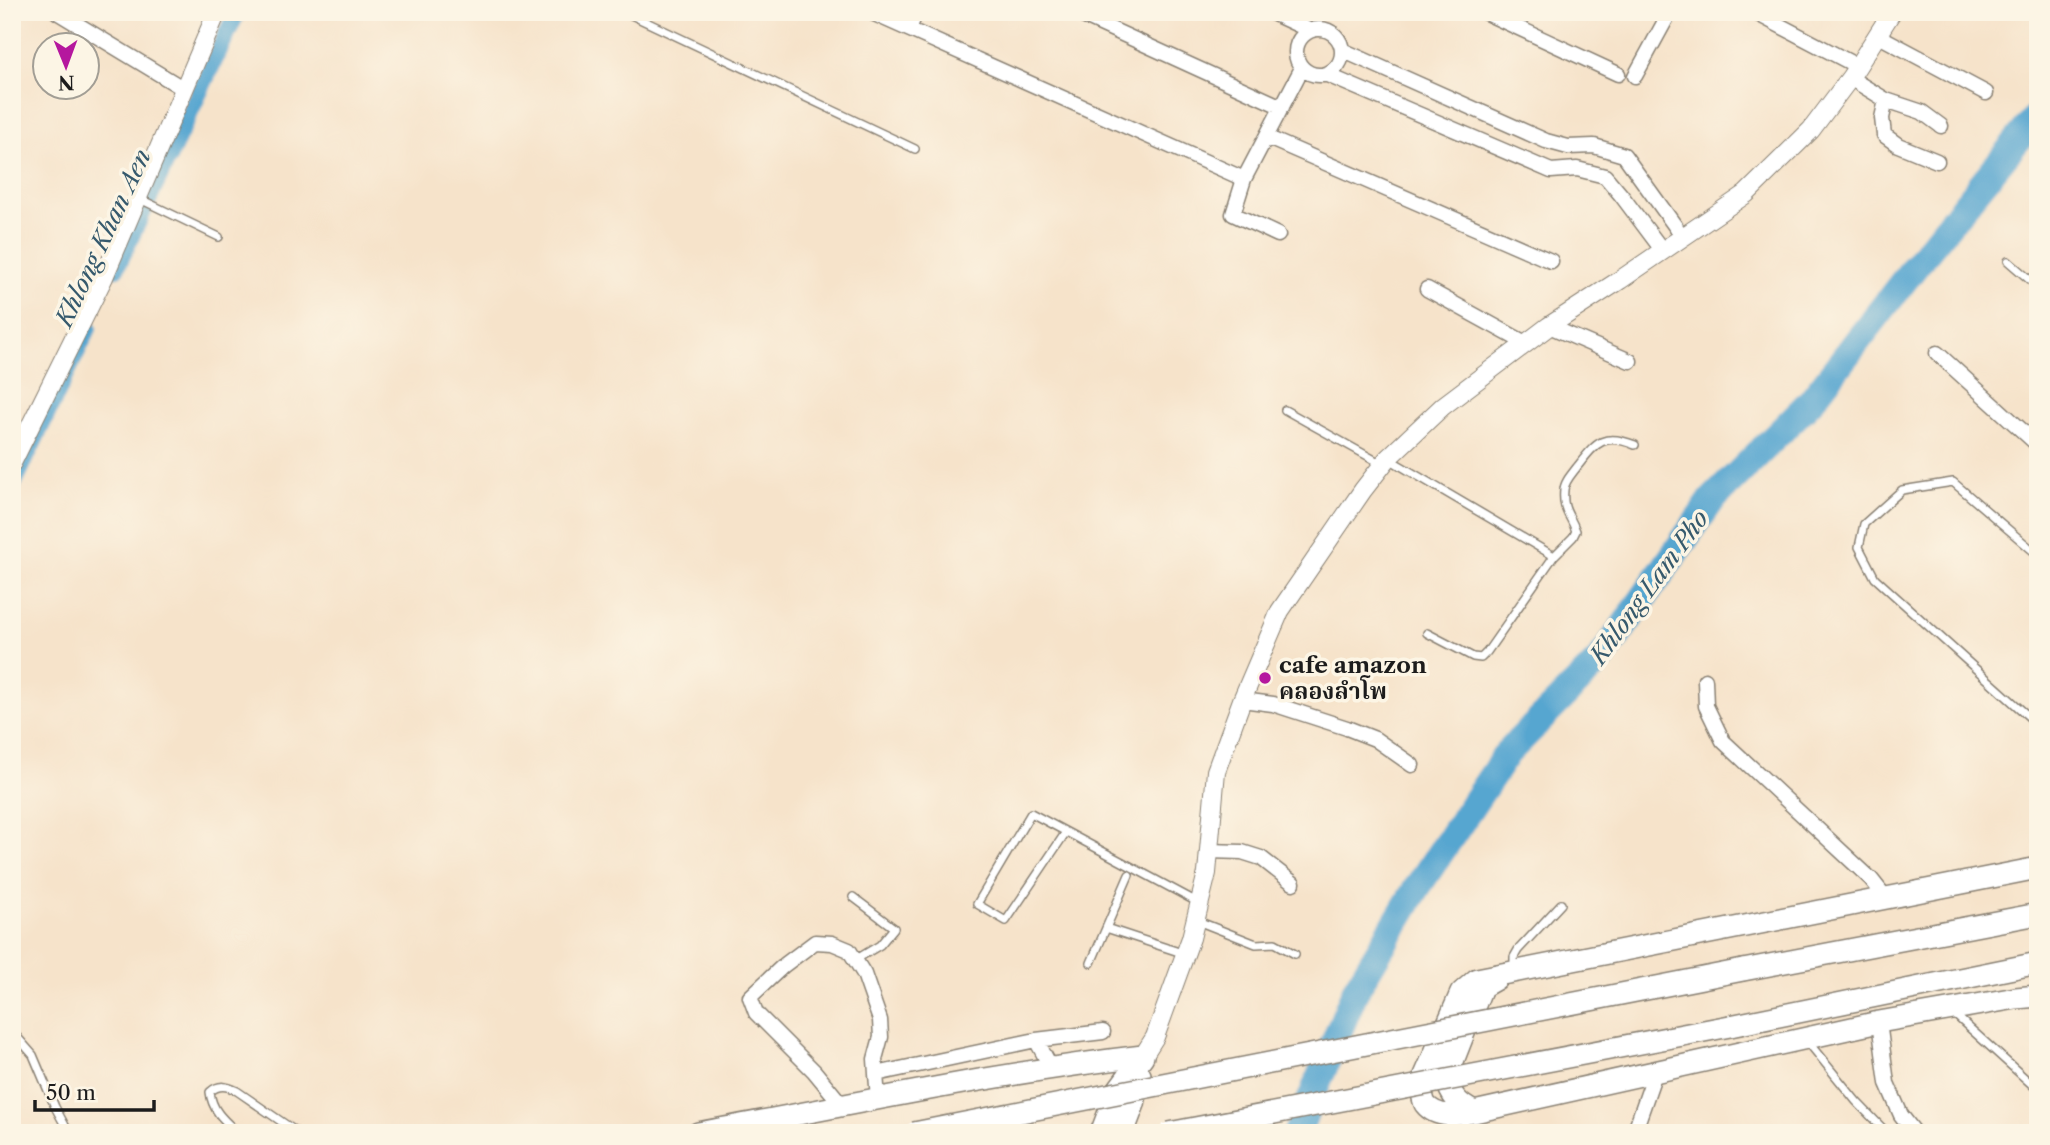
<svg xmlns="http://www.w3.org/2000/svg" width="2050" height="1145" viewBox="0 0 2050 1145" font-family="'Libre Caslon Text','Noto Serif Thai',serif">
  <rect width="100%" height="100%" fill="#fcf5e5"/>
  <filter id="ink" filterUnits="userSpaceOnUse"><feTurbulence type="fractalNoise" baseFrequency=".0143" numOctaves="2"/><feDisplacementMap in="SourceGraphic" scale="14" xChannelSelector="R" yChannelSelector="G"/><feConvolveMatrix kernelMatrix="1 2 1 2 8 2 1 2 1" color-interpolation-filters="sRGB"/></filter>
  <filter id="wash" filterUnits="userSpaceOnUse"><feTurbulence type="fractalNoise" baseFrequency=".00686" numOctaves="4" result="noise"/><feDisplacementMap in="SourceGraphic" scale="28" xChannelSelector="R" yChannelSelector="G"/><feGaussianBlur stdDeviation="1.57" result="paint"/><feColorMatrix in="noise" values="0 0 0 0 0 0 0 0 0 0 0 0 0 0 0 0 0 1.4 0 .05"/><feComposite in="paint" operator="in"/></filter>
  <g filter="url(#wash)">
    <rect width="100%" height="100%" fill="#f6e3ca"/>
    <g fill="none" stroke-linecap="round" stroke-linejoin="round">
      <path stroke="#56a6d0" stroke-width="18" d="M 116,268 L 237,12
        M 12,486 L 88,328"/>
      <path stroke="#56a6d0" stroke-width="28" d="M 1297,1133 L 1356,989 L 1418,886 L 1508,752 L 1601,659 L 1712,500 L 1810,402 L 1927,251 L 2038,115"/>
    </g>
  </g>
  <g filter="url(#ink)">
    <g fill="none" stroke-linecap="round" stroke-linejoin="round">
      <defs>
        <path id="service" d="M 625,12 L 915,149
          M 138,198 L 219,237
          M 2008,261 L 2038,287
          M 1285,410 L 1382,464
          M 1389,459 L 1554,556 L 1487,652 L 1481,658 L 1473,657 L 1427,633
          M 2038,555 L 1953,482 L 1902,490 L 1864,524 L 1859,547 L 1875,578 L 2038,725
          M 1554,556 L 1573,537 L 1576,531 C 1570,514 1562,511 1564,490 C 1564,482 1572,474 1577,467 C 1596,443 1603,432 1635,445
          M 1066,832 L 1006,921 L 977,904 L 1031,813 L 1199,903
          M 853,897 L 894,928 L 880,945 L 855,960
          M 1195,920 L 1256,944 L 1275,943 L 1295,954
          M 1106,928 L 1185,954
          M 1091,963 L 1129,875
          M 1514,969 L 1514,957 L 1518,950 L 1561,904
          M 1953,1013 L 2038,1090
          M 12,1031 L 33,1055 L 55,1107 L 69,1133
          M 1808,1042 L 1856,1101 L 1887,1133
          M 1464,1115 L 1465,1133
          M 238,1133 C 225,1121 212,1111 210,1092 C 219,1084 227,1086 237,1091 L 298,1133"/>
        <path id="minor" d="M 57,12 L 184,89
          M 870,12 L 1244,179
          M 1074,12 L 1282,107
          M 1270,12 L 1309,30
          M 1484,12 L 1618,74
          M 1754,12 L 1857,66
          M1296 52a23 23 0 1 1 46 0a23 23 0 1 1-46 0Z
          M 909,29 L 916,12
          M 1877,35 L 1986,93
          M 1342,50 L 1546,141 L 1568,147 L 1594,146 L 1624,155 L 1683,237
          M 1325,74 L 1551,171 L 1577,169 L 1605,176 L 1621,195 L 1663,251
          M 1635,76 L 1670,12
          M 1850,78 L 1886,100 L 1922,112 L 1941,126
          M 1886,100 L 1882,118 L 1884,135 L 1898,145 L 1937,161
          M 1266,137 L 1551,261
          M 1278,235 L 1233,214 L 1244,179 L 1302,68
          M 1427,289 L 1527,344
          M 1549,326 L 1630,361
          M 1937,353 L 2038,445
          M 1705,680 L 1706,706 L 1723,741 L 1871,879 L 1886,898
          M 1242,700 L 1273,704 L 1347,728 L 1375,739 L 1412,765
          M 1208,851 L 1242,852 L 1261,858 L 1293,883
          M 1879,1022 L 1887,1083 L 1901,1115 L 1915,1133
          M 1036,1040 L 1103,1032
          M 878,1098 L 876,1074 L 1036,1040 L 1052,1069
          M 842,1105 L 814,1071 L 756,1013 L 750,997 L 783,966 L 815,942 L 832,943 L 849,950 L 864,974 L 880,1020 L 881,1037 L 875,1059 L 876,1074
          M 1634,1133 L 1655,1073"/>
        <path id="tertiary" d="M 12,463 L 104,277 L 217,12
          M 1143,1056 L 1155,1037 L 1191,938 L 1207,873 L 1216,771 L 1242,700 L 1280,611 L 1363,490 L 1388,458 L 1443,406 L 1549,326 L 1620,280 L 1746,194 L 1811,130 L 1850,78 L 1892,12"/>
        <path id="primary" d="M 2038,868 L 1477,979 L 1461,993 L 1420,1087 C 1422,1092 1423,1100 1425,1104 C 1437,1119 1458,1115 1474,1112 L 1879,1022 L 2016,998 L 2038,996
          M 1743,970 L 2038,914
          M 1730,1026 L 2038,963
          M 1474,1112 C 1458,1104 1451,1096 1446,1079 L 1482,987 L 1496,979
          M 698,1133 C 846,1106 994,1073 1143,1056
          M 1101,1133 L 1117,1091 L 1143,1056
          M 1123,1133 L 1134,1104 L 1140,1075"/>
      </defs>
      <use href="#service" stroke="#898073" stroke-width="10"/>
      <use href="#minor" stroke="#898073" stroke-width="17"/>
      <use href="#tertiary" stroke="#898073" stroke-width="20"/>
      <use href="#primary" stroke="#898073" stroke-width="24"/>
      <use href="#service" stroke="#fff" stroke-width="7"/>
      <use href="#minor" stroke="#fff" stroke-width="14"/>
      <use href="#tertiary" stroke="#fff" stroke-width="18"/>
      <use href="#primary" stroke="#fff" stroke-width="21"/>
      <defs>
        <path id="primary-bridge" d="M 914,1133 L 1743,970
          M 1169,1133 L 1730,1026"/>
      </defs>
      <use href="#primary-bridge" stroke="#898073" stroke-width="24" stroke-linecap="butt"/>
      <use href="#primary-bridge" stroke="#fff" stroke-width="21"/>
    </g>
  </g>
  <circle fill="#b5179e" stroke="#fcf5e5" stroke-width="2.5" cx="1265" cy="678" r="7"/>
  <g text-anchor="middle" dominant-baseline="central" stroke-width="7" stroke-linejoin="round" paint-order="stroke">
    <g font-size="23" font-weight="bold" fill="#1c1c1c" stroke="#fcf5e5" text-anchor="start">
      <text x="1279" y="665">cafe amazon<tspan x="1279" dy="26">คลองลำโพ</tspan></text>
    </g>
    <g font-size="24" font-style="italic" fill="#365a6d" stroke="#fcf5e5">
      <text transform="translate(103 238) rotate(-65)">Khlong Khan Aen</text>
      <text transform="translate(1649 587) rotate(-54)">Khlong Lam Pho</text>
    </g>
  </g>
  <rect width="2050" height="1145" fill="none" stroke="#fcf5e5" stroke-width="42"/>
  <g transform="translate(66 66) rotate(179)"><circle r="33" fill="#fcf5e5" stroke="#a29e95" stroke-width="2"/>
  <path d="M0-5L12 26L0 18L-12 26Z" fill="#b5179e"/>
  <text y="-10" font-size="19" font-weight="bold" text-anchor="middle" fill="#1c1c1c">N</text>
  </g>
  <path d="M35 1100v10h119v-10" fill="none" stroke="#1c1c1c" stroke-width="3.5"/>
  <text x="46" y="1100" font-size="21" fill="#1c1c1c" stroke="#fcf5e5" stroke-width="5" paint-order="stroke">50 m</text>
</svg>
